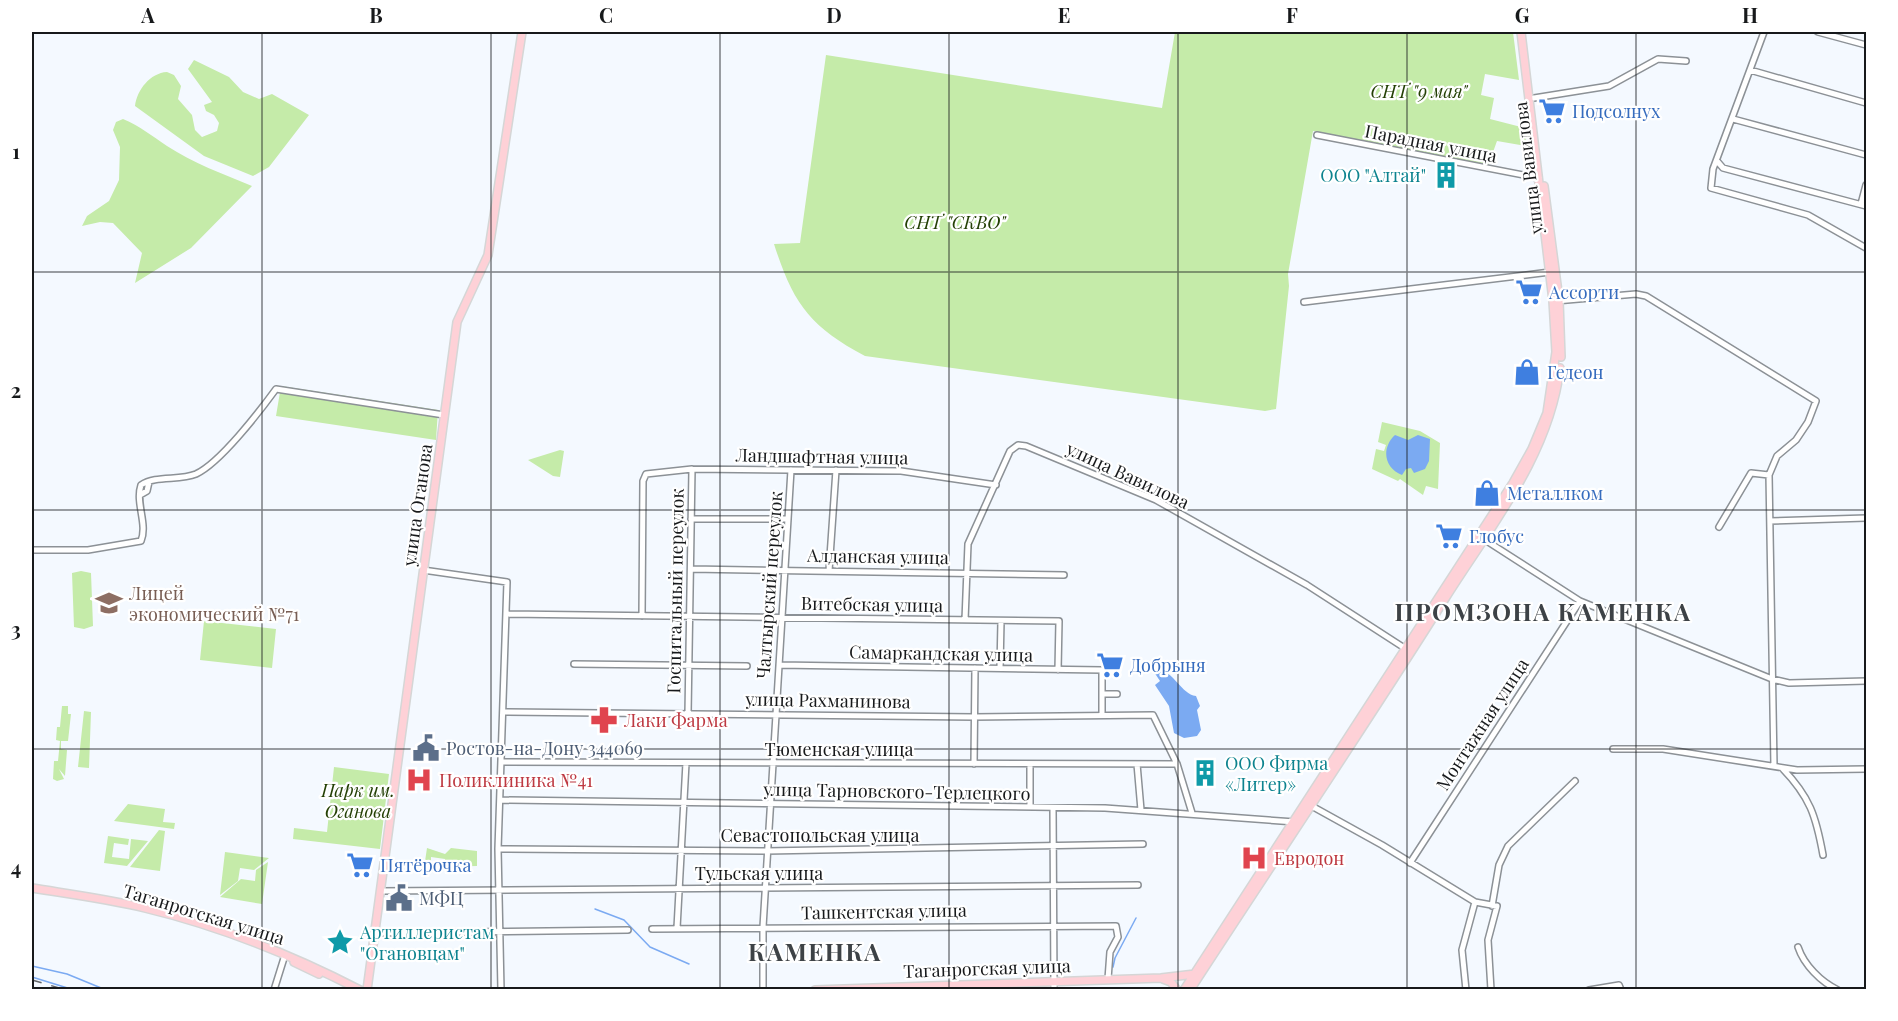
<svg xmlns="http://www.w3.org/2000/svg" width="1898" height="1021" viewBox="0 0 1898 1021" font-family="'Playfair Display',serif">
  <rect width="100%" height="100%" fill="#f4f9ff"/>
  <path fill="#c5eba9" d="M 1175,32 L 1513,32 L 1519,80 L 1485,74 L 1481,95 L 1494,98 L 1490,119 L 1525,128 L 1526,146 L 1497,141 L 1488,166 L 1313,131 L 1288,274 L 1289,286 L 1276,409 L 1265,411 L 865,356 C 809,326 793,303 774,244 L 800,243 L 826,55 L 1162,108 Z
    M 194,60 L 229,77 L 243,92 L 259,99 L 272,94 L 309,115 L 269,167 L 253,176 L 204,156 L 135,106 C 137,90 150,73 167,72 L 174,75 L 181,86 L 178,99 L 192,115 L 195,130 L 202,137 L 217,131 L 219,123 L 214,115 L 206,111 L 204,105 L 212,102 L 188,69 Z
    M 123,119 C 140,126 152,136 167,146 C 193,163 223,174 252,186 L 191,248 L 135,283 L 142,253 L 113,223 L 100,222 L 82,226 L 87,216 L 109,201 L 119,180 L 120,147 L 113,130 L 116,122 Z
    M 281,386 L 438,410 L 436,440 L 276,416 Z
    M 1382,422 L 1420,431 L 1440,443 L 1438,489 L 1426,486 L 1423,495 L 1400,479 L 1398,481 L 1372,469 L 1376,449 L 1384,451 L 1386,445 L 1378,442 Z
    M 560,450 L 564,451 L 560,477 L 553,476 L 528,460 Z
    M 81,571 L 91,573 L 93,626 L 84,629 L 74,627 L 72,573 Z
    M 204,621 L 276,629 L 272,668 L 200,660 Z
    M 62,706 L 68,706 L 68,714 L 71,714 L 68,741 L 61,741 L 61,749 L 67,750 L 65,776 L 59,769 L 64,779 L 57,781 L 53,779 L 54,761 L 58,761 L 60,741 L 56,740 L 57,727 L 60,727 Z
    M 84,711 L 91,712 L 89,768 L 78,767 Z
    M 334,767 L 389,774 L 380,849 L 293,839 L 294,828 L 327,832 Z
    M 128,804 L 165,809 L 163,822 L 175,823 L 174,829 L 114,821 Z
    M 159,830 L 165,831 L 160,871 L 130,867 Z
    M 108,836 L 129,839 L 128,845 L 114,843 L 112,857 L 129,859 L 131,839 L 148,841 L 127,866 L 104,863 Z
    M 427,848 L 445,854 L 451,848 L 477,851 L 477,866 L 439,867 L 445,865 L 445,859 L 431,857 L 431,865 L 438,867 L 424,868 Z
    M 225,852 L 269,858 L 254,870 L 240,868 L 238,881 L 220,895 Z
    M 268,862 L 262,904 L 220,897 L 241,879 L 255,881 L 256,870 Z"/>
  <path fill="#7baaf2" d="M 1395,435 L 1408,440 L 1418,435 L 1430,439 L 1429,461 L 1425,469 L 1414,473 L 1411,468 L 1406,469 L 1402,475 C 1384,468 1381,448 1395,435 Z
    M 1156,668 C 1175,672 1181,694 1196,696 L 1200,706 L 1197,710 L 1201,730 L 1197,736 L 1184,738 L 1174,733 L 1169,706 L 1155,685 L 1160,681 L 1154,672 Z"/>
  <g fill="none" stroke-linecap="round" stroke-linejoin="round">
    <path stroke="#7baaf2" stroke-width="1.5" d="M 595,909 L 624,920 L 650,947 L 689,964
      M 32,966 L 67,974 L 106,990
      M 1113,967 L 1115,958 L 1136,918
      M 32,977 L 74,990"/>
    <defs>
      <path id="minor" d="M 1764,32 L 1713,169 L 1711,188 L 1808,215 L 1866,248
        M 1818,32 L 1866,45
        M 1750,70 L 1866,103
        M 1534,98 L 1609,86 L 1658,59 L 1686,61
        M 1733,119 L 1866,155
        M 1317,135 L 1539,178
        M 1717,161 L 1723,168 L 1866,206
        M 1861,204 L 1866,185
        M 1556,301 L 1636,294 L 1646,296 L 1816,401 L 1808,422 L 1796,440 L 1777,456 L 1769,475 L 1774,766
        M 1304,302 L 1550,272
        M 140,495 L 147,491 L 149,482
        M 691,519 L 786,519
        M 1770,521 L 1866,518
        M 1719,527 L 1751,473 L 1769,475
        M 1482,538 L 1580,601 L 1772,679 L 1789,683 L 1866,681
        M 32,550 L 88,550 L 141,541 C 148,524 135,503 141,485 C 156,475 179,481 196,474 C 220,463 260,411 276,389 L 444,415
        M 691,569 L 1064,575
        M 423,570 L 507,582 L 498,849 L 501,990
        M 829,571 L 836,470
        M 506,614 L 1059,621 L 1058,670
        M 642,616 L 643,481 L 646,474 L 692,469 L 901,471 L 996,485
        M 965,620 L 968,544 L 1010,451 L 1018,445 L 1026,446 L 1156,500 L 1307,585 L 1406,649
        M 574,664 L 747,666
        M 779,665 L 1102,670 L 1102,715
        M 1000,668 L 1001,621
        M 1102,694 L 1117,694
        M 503,712 L 974,717 L 1153,715 L 1177,764 L 1192,813
        M 688,714 L 692,469
        M 1613,749 L 1663,749 L 1797,770 L 1866,769
        M 501,762 L 1177,764
        M 974,764 L 975,668
        M 1030,764 L 1030,807
        M 1137,764 L 1141,810
        M 1782,768 C 1810,797 1816,816 1823,855
        M 500,800 L 1105,808 L 1295,822
        M 1308,804 L 1382,845 L 1475,902 L 1497,906 L 1488,940 L 1491,990
        M 1053,808 L 1054,990
        M 498,849 L 767,851 L 1143,844
        M 1410,863 L 1580,601
        M 381,891 L 1138,885
        M 1492,906 L 1499,865 L 1508,846 L 1575,781
        M 677,928 L 686,763
        M 652,929 L 1116,926 L 1118,937 L 1110,952 L 1108,979
        M 375,933 L 628,930
        M 1798,947 C 1804,965 1821,982 1838,990
        M 274,990 L 284,958
        M 763,990 L 763,927 L 791,470
        M 1466,990 L 1462,950 L 1475,902
        M 1589,990 L 1619,985 L 1621,990"/>
      <path id="major" d="M 1544,186 L 1559,300 L 1561,357
        M 32,888 C 69,894 108,899 145,908 C 220,926 292,955 360,990
        M 294,962 L 319,974
        M 1163,979 L 1171,982 L 1177,990
        M 367,990 L 457,322 L 488,255 L 522,32
        M 815,990 L 1161,978 L 1195,974
        M 1184,990 L 1513,483 L 1532,449 L 1547,413 L 1556,352 L 1553,301 L 1521,32
        M 1190,990 C 1275,859 1363,729 1446,597 C 1492,524 1549,456 1560,368"/>
    </defs>
    <use href="#minor" stroke="#8c9196" stroke-width="8"/>
    <use href="#major" stroke="#d5d6d6" stroke-width="10"/>
    <use href="#minor" stroke="#fff" stroke-width="5"/>
    <use href="#major" stroke="#fed1d7" stroke-width="7"/>
    <path stroke="#626569" stroke-width="1.5" stroke-dasharray="10 10" stroke-linecap="butt" d="M 32,980 L 66,990"/>
  </g>
  <path fill="none" stroke="#17191b" stroke-width="1.5" stroke-opacity="0.55" d="M 262,32 L 262,990M 491,32 L 491,990M 720,32 L 720,990M 949,32 L 949,990M 1178,32 L 1178,990M 1407,32 L 1407,990M 1636,32 L 1636,990M 32,272 L 1866,272M 32,510 L 1866,510M 32,749 L 1866,749"/>
  <defs>
    <symbol id="supermarket-bare" viewBox="-9 -9 18 18"><path d="M-6-5.5h2.5l.6 2H6L4.5 2H-2.5L-4.4-4H-6ZM-1.5 3.2a1.3 1.3 0 1 0 .1 0ZM3 3.2a1.3 1.3 0 1 0 .1 0Z" fill="#3f7fe0" stroke="#fff" stroke-width="2.5" paint-order="stroke"/></symbol>
    <symbol id="building-bare" viewBox="-9 -9 18 18"><path d="M-4-6H4V6H1V3H-1V6H-4ZM-2.5-4.3h1.7v1.8h-1.7ZM.8-4.3h1.7v1.8H.8ZM-2.5-1h1.7V.8h-1.7ZM.8-1h1.7V.8H.8Z" fill="#0f9aa8" stroke="#fff" stroke-width="2.5" paint-order="stroke"/></symbol>
    <symbol id="shop-bare" viewBox="-9 -9 18 18"><path d="M-5-2.5h2.3a2.7 3.5 0 0 1 5.4 0H5L5.5 6h-11ZM-1.5-2.5h3a1.5 2.3 0 0 0-3 0Z" fill="#3f7fe0" stroke="#fff" stroke-width="2.5" paint-order="stroke"/></symbol>
    <symbol id="school-bare" viewBox="-9 -9 18 18"><path d="M0-5L7-2L0 1L-7-2ZM-4 1L0 2.5L4 1V4Q0 6-4 4Z" fill="#8d6e63" stroke="#fff" stroke-width="2.5" paint-order="stroke"/></symbol>
    <symbol id="pharmacy-bare" viewBox="-9 -9 18 18"><path d="M-2-6h4v4h4v4h-4v4h-4v-4h-4v-4h4Z" fill="#e0444e" stroke="#fff" stroke-width="2.5" paint-order="stroke"/></symbol>
    <symbol id="civic-bare" viewBox="-9 -9 18 18"><path d="M-.6-6.5H3V-4.5H.6V-3L4-1V1h2V6H-6V1h2V-1L-.6-3ZM-1.2 2.5V6h2.4V2.5Z" fill="#5c6f8a" stroke="#fff" stroke-width="2.5" paint-order="stroke"/></symbol>
    <symbol id="hospital-bare" viewBox="-9 -9 18 18"><path d="M-5-5h3v3.5h4V-5h3V5h-3V1.5h-4V5h-3Z" fill="#e0444e" stroke="#fff" stroke-width="2.5" paint-order="stroke"/></symbol>
    <symbol id="sight-bare" viewBox="-9 -9 18 18"><path d="M0-6L1.8-2.2L6-1.7L2.9 1.2L3.7 5.4L0 3.3L-3.7 5.4L-2.9 1.2L-6-1.7L-1.8-2.2Z" fill="#0f9aa8" stroke="#fff" stroke-width="2.5" paint-order="stroke"/></symbol>
  </defs>
  <g fill-rule="evenodd">
    <use href="#supermarket-bare" x="1533" y="92" width="38" height="38"/>
    <use href="#building-bare" x="1427" y="156" width="38" height="38"/>
    <use href="#supermarket-bare" x="1510" y="273" width="38" height="38"/>
    <use href="#shop-bare" x="1508" y="353" width="38" height="38"/>
    <use href="#shop-bare" x="1468" y="474" width="38" height="38"/>
    <use href="#supermarket-bare" x="1430" y="517" width="38" height="38"/>
    <use href="#school-bare" x="90" y="584" width="38" height="38"/>
    <use href="#supermarket-bare" x="1091" y="646" width="38" height="38"/>
    <use href="#pharmacy-bare" x="585" y="701" width="38" height="38"/>
    <use href="#civic-bare" x="407" y="729" width="38" height="38"/>
    <use href="#building-bare" x="1186" y="754" width="38" height="38"/>
    <use href="#hospital-bare" x="400" y="761" width="38" height="38"/>
    <use href="#hospital-bare" x="1235" y="839" width="38" height="38"/>
    <use href="#supermarket-bare" x="341" y="846" width="38" height="38"/>
    <use href="#civic-bare" x="380" y="879" width="38" height="38"/>
    <use href="#sight-bare" x="321" y="923" width="38" height="38"/>
  </g>
  <g text-anchor="middle" dominant-baseline="central" stroke-width="4.5" stroke-linejoin="round" paint-order="stroke">
    <g font-size="18" font-style="italic" fill="#244005" stroke="#fff">
      <text x="1419" y="91">СНТ "9 мая"</text>
      <text x="955" y="222">СНТ "СКВО"</text>
      <text x="358" y="790">Парк им.<tspan x="358" dy="21">Оганова</tspan></text>
    </g>
    <g font-size="18" fill="#366cbe" stroke="#fff" text-anchor="start">
      <text x="1572" y="111">Подсолнух</text>
      <text x="1549" y="292">Ассорти</text>
      <text x="1547" y="372">Гедеон</text>
      <text x="1507" y="493">Металлком</text>
      <text x="1469" y="536">Глобус</text>
      <text x="1130" y="665">Добрыня</text>
      <text x="380" y="865">Пятёрочка</text>
    </g>
    <g font-size="18" fill="#17191b" stroke="#fff">
      <text transform="translate(1431 143) rotate(11)">Парадная улица</text>
      <text transform="translate(1528 168) rotate(-97)">улица Вавилова</text>
      <text transform="translate(822 456) rotate(1)">Ландшафтная улица</text>
      <text transform="translate(1128 475) rotate(25)">улица Вавилова</text>
      <text transform="translate(417 505) rotate(-82)">улица Оганова</text>
      <text transform="translate(878 556) rotate(1)">Алданская улица</text>
      <text transform="translate(769 585) rotate(-86)">Чалтырский переулок</text>
      <text transform="translate(675 591) rotate(-89)">Госпитальный переулок</text>
      <text transform="translate(872 604) rotate(1)">Витебская улица</text>
      <text transform="translate(941 653) rotate(1)">Самаркандская улица</text>
      <text transform="translate(828 700) rotate(1)">улица Рахманинова</text>
      <text transform="translate(1482 724) rotate(-57)">Монтажная улица</text>
      <text x="839" y="749">Тюменская улица</text>
      <text transform="translate(897 791) rotate(1)">улица Тарновского-Терлецкого</text>
      <text x="820" y="835">Севастопольская улица</text>
      <text x="759" y="873">Тульская улица</text>
      <text transform="translate(884 911) rotate(-1)">Ташкентская улица</text>
      <text transform="translate(204 914) rotate(17)">Таганрогская улица</text>
      <text transform="translate(987 968) rotate(-2)">Таганрогская улица</text>
    </g>
    <g font-size="18" fill="#0d838f" stroke="#fff" text-anchor="start">
      <text x="1426" y="175" text-anchor="end">ООО "Алтай"</text>
      <text x="1225" y="763">ООО Фирма<tspan x="1225" dy="21">«Литер»</tspan></text>
      <text x="360" y="932">Артиллеристам<tspan x="360" dy="21">"Огановцам"</tspan></text>
    </g>
    <g font-size="18" fill="#785e54" stroke="#fff" text-anchor="start">
      <text x="129" y="593">Лицей<tspan x="129" dy="21">экономический №71</tspan></text>
    </g>
    <g font-size="18" fill="#be3a42" stroke="#fff" text-anchor="start">
      <text x="624" y="720">Лаки Фарма</text>
      <text x="439" y="780">Поликлиника №41</text>
      <text x="1274" y="858">Евродон</text>
    </g>
    <g font-size="18" fill="#4e5e75" stroke="#fff" text-anchor="start">
      <text x="446" y="748">Ростов-на-Дону 344069</text>
      <text x="419" y="898">МФЦ</text>
    </g>
    <g font-size="24" font-weight="bold" letter-spacing="1.5" fill="#3d4246" stroke="#fff">
      <text x="1543" y="611">ПРОМЗОНА КАМЕНКА</text>
      <text x="815" y="951">КАМЕНКА</text>
    </g>
  </g>
  <rect width="1898" height="1021" fill="none" stroke="#ffffff" stroke-width="66"/>
  <rect x="33" y="33" width="1832" height="955" fill="none" stroke="#17191b" stroke-width="2"/>
  <g font-size="20" text-anchor="middle" font-weight="bold" fill="#17191b">
    <text x="148" y="23">A</text>
    <text x="376" y="23">B</text>
    <text x="606" y="23">C</text>
    <text x="834" y="23">D</text>
    <text x="1064" y="23">E</text>
    <text x="1292" y="23">F</text>
    <text x="1522" y="23">G</text>
    <text x="1750" y="23">H</text>
    <text x="16" y="159">1</text>
    <text x="16" y="398">2</text>
    <text x="16" y="637">3</text>
    <text x="16" y="875">4</text>
  </g>
</svg>
